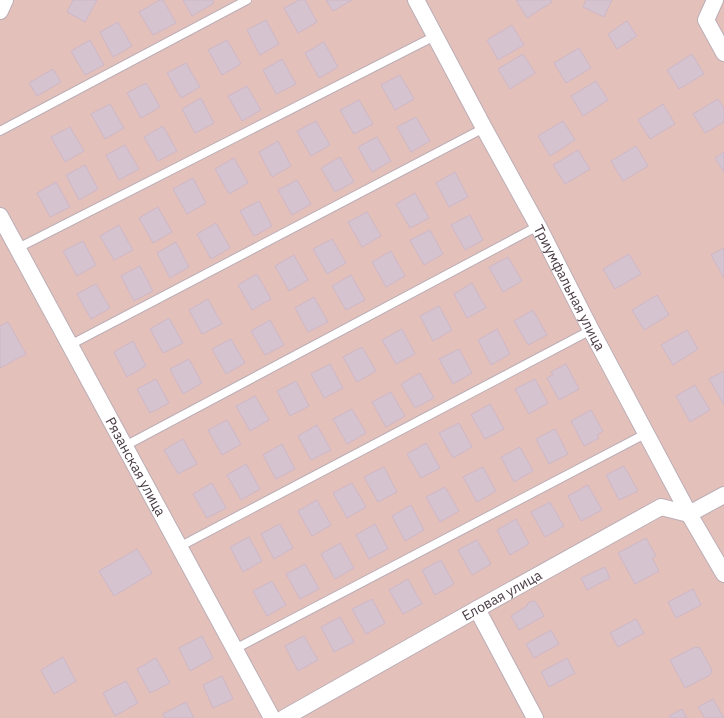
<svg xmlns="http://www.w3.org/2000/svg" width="724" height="718" viewBox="0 0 724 718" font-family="'IBM Plex Sans',sans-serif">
  <rect width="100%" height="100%" fill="#f4ecf1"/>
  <path fill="#e3c1ba" d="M 0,0 L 724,0 L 724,718 L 0,718 Z"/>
  <path fill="#d5c3cf" stroke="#cfb7c7" d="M 73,0 L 97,0 L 85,22 L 67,12 Z
    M 160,0 L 163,0 L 176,23 L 153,35 L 139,12 Z
    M 183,0 L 213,0 L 214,3 L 192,16 Z
    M 299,0 L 305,0 L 317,22 L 298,33 L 284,8 Z
    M 326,0 L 352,0 L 333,11 Z
    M 516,0 L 551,0 L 552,2 L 527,18 Z
    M 586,0 L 612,0 L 604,17 L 583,7 Z
    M 266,20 L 279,44 L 260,55 L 247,30 Z
    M 627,21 L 637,36 L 617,49 L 608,34 Z
    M 118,22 L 132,46 L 113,57 L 100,32 Z
    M 512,25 L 524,45 L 498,60 L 487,40 Z
    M 90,40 L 104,65 L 85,75 L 71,51 Z
    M 227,40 L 241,64 L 222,75 L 208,50 Z
    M 324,42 L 338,67 L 319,78 L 305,53 Z
    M 579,48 L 591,68 L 566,83 L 554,63 Z
    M 523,54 L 535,73 L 510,89 L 498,69 Z
    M 692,54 L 704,74 L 679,89 L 667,70 Z
    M 282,59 L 296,84 L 276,94 L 263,70 Z
    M 186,63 L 200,87 L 181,98 L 167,73 Z
    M 53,69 L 61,82 L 37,96 L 29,83 Z
    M 400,75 L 414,99 L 395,110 L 381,85 Z
    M 596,81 L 608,100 L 583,116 L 571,96 Z
    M 146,83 L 160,107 L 141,118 L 127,93 Z
    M 247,86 L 261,110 L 242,121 L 228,96 Z
    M 201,98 L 214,123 L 195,133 L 182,109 Z
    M 718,99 L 724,108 L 724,122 L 705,133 L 693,114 Z
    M 359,100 L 373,124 L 354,134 L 340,110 Z
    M 110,104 L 124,128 L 105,139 L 91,114 Z
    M 663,104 L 675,124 L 650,139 L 638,120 Z
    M 416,117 L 430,141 L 411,152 L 397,127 Z
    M 316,121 L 330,145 L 311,156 L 297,131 Z
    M 563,121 L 575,140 L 550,156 L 538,136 Z
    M 163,126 L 177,151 L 158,161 L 144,137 Z
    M 70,127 L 84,151 L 65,162 L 51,137 Z
    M 377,137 L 391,161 L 372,172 L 358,147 Z
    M 278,141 L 291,166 L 272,177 L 259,152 Z
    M 125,145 L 139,169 L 119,180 L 106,155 Z
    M 636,146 L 648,166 L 623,181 L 611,161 Z
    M 578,150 L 590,169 L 565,184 L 553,165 Z
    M 724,152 L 724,172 L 715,158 Z
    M 340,157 L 354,182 L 335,192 L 321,168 Z
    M 234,158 L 248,183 L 229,194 L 215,169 Z
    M 85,165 L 98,189 L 79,200 L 66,175 Z
    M 455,172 L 468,197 L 449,207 L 436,183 Z
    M 193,178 L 206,203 L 187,214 L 173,189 Z
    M 297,180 L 311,204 L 292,215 L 278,190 Z
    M 56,182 L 70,207 L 50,217 L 37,193 Z
    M 415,193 L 429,218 L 410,228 L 396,204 Z
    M 259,201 L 272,226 L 254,236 L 240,211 Z
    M 158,207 L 172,232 L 153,243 L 139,218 Z
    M 367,212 L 381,236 L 362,247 L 348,222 Z
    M 470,215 L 483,240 L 465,250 L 451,225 Z
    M 216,223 L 230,248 L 211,259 L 197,234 Z
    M 119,225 L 133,250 L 114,260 L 100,236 Z
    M 430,230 L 443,254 L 424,265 L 410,240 Z
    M 332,239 L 346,263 L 327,274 L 313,249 Z
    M 83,241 L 96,265 L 77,276 L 63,251 Z
    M 176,242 L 189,267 L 170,278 L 157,253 Z
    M 724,248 L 724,278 L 711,255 Z
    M 391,251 L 405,276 L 386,287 L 372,262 Z
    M 629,254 L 641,274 L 615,289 L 603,269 Z
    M 294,255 L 308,280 L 289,291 L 275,266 Z
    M 508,257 L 522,281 L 503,292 L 489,267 Z
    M 140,266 L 153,291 L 134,301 L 121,276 Z
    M 257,274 L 271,299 L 252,310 L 238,285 Z
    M 351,275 L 365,300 L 346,310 L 332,286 Z
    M 472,283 L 486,308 L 467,318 L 454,294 Z
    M 96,284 L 110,308 L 91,319 L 77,294 Z
    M 657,295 L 669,315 L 644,330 L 632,310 Z
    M 314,297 L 328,322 L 308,332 L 295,308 Z
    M 208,299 L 222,324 L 202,334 L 189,310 Z
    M 439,306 L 452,330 L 433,341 L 420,316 Z
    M 533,310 L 547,335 L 528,345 L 514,321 Z
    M 169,318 L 183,343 L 163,353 L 150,329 Z
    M 270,320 L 284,345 L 265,355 L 251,331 Z
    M 8,322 L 26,354 L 0,368 L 0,326 Z
    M 402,329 L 415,354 L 396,364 L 382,340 Z
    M 497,329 L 510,354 L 491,365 L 478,340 Z
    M 687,330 L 698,349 L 673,365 L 661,345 Z
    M 231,339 L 245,363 L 226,374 L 212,349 Z
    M 133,341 L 146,366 L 127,377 L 114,352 Z
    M 362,347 L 376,371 L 357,382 L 343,357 Z
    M 459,349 L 472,373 L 453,384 L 439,359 Z
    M 189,359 L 202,383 L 183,394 L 170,369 Z
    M 330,364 L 343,388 L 324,398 L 311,374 Z
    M 566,364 L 579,389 L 559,400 L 547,378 L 553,375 L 551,372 Z
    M 724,371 L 724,405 L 709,379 Z
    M 420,373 L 434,398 L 415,408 L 401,384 Z
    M 156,379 L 169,403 L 150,413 L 137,389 Z
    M 535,379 L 548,403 L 529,414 L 515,389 Z
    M 296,381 L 309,406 L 290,416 L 277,391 Z
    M 695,385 L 710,410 L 690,422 L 676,396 Z
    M 391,392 L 405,416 L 386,427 L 372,402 Z
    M 255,396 L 269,420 L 250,431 L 236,406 Z
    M 490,404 L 504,429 L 485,439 L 471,415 Z
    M 352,409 L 366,433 L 347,444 L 333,419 Z
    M 591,410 L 603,431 L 597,435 L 599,438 L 584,446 L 571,421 Z
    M 227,420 L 241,444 L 222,455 L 208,430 Z
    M 459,423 L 472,447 L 453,458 L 439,433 Z
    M 317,425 L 331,450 L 311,460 L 298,436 Z
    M 555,429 L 568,454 L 549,464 L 536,439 Z
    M 183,439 L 197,464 L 178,474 L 164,450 Z
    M 426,443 L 440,468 L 421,478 L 407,454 Z
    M 282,444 L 295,469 L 276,479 L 263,455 Z
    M 520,447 L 533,471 L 514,482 L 501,457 Z
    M 246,464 L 260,489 L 241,500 L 227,475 Z
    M 624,466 L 638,491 L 619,500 L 606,475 Z
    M 384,467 L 397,492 L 378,502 L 364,477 Z
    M 483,467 L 496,491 L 477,502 L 463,477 Z
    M 212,483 L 226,508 L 207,518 L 193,494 Z
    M 352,483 L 366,507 L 347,518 L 333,493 Z
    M 588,485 L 602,510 L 581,521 L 568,496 Z
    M 445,487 L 459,511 L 440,522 L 426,497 Z
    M 317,500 L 331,525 L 312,536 L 298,511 Z
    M 550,502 L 564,526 L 545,537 L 531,512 Z
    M 411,505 L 424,530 L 405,541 L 392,516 Z
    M 516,519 L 529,544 L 510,555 L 497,530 Z
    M 280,524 L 293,548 L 274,559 L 261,534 Z
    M 375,524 L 388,549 L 369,559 L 356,535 Z
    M 249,537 L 262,561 L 243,572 L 230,547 Z
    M 646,538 L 656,556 L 652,558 L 659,571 L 635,584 L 618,553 Z
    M 477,540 L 491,564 L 472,575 L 458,550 Z
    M 340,543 L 354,568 L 335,579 L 321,554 Z
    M 137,549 L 152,573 L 114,596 L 99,571 Z
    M 441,560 L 454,584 L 435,595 L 422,570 Z
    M 305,564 L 319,589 L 300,599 L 286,574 Z
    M 605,567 L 610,578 L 587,590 L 581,578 Z
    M 408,579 L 422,604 L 403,614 L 389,590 Z
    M 272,581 L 286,605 L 267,616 L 253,591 Z
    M 693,589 L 701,605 L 676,618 L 668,602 Z
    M 372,599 L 385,623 L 366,634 L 352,609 Z
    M 533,601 L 536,602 L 544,616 L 519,630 L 511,616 L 527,606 L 528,603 Z
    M 340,617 L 354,642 L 334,652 L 321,627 Z
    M 636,619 L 644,633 L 618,647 L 610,633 Z
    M 551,630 L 559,644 L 534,658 L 526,644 Z
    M 202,636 L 213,658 L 190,671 L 179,648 Z
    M 304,636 L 318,660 L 298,671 L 285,646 Z
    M 695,647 L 700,648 L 712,670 L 710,675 L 685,688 L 670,660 Z
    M 63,657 L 76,681 L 54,694 L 41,670 Z
    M 156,658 L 170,683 L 150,693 L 137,669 Z
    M 567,658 L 575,673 L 549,687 L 541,672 Z
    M 222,676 L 233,699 L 213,708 L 203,685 Z
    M 126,681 L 138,703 L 115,716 L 103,693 Z
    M 713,699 L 724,718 L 705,718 L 698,707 Z
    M 186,702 L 194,718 L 165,718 L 163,714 Z
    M 682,709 L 687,718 L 671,718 L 669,716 Z"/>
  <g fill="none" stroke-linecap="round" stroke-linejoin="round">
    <defs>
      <path id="lane" d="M 0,131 L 247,0
        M 18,248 L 435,36
        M 70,345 L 484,128
        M 125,446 L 538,226
        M 179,547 L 591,330
        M 235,649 L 647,433"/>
      <g id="street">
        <path id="s1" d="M 416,0 L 484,128 L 538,226 L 591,330 L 689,514 L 724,574"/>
        <path d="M 715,0 L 706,20 L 724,53"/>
        <path d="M 0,11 L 5,0"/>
        <path id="s2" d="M 0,216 L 272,718"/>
        <path d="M 477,609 L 535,718"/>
        <path id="s3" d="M 284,718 L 477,609 L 661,507 L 689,514 L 724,495"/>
      </g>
    </defs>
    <use href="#lane" stroke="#bcadb6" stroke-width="10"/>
    <use href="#street" stroke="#bcadb6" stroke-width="18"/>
    <use href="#lane" stroke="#fff" stroke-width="8"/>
    <use href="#street" stroke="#fff" stroke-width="16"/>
  </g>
  <g text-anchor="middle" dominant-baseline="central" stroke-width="3" stroke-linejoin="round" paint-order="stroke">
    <g font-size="14" fill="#483a43" stroke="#fff">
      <text stroke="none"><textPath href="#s1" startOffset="326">Триумфальная улица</textPath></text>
      <text stroke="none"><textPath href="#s2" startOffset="285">Рязанская улица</textPath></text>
      <text stroke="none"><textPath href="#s3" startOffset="250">Еловая улица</textPath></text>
    </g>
  </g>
</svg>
